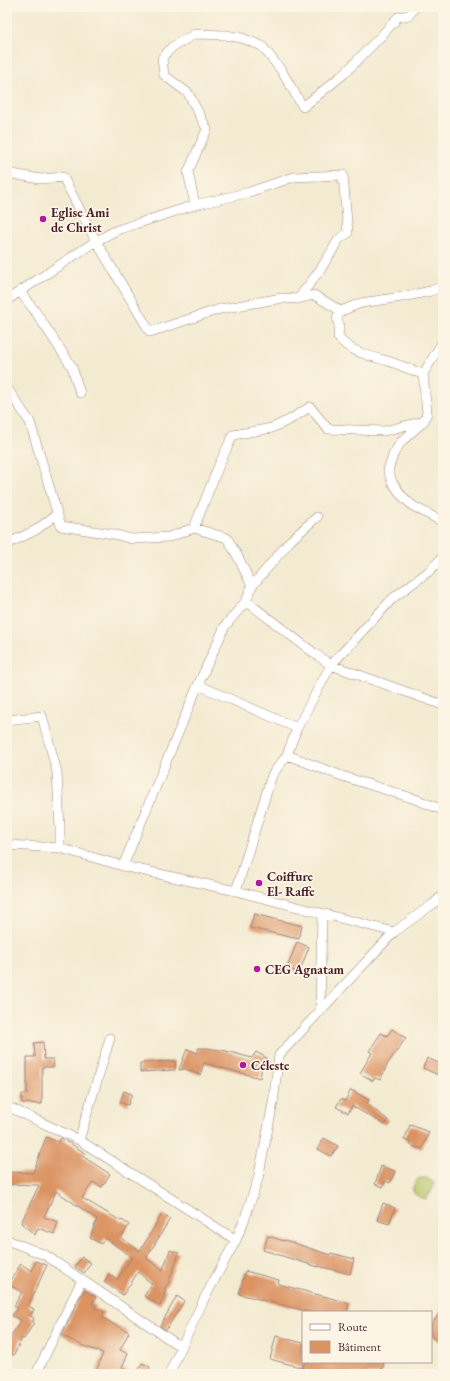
<svg xmlns="http://www.w3.org/2000/svg" width="450" height="1381" viewBox="0 0 450 1381" font-family="'EB Garamond',serif">
  <rect width="100%" height="100%" fill="#fcf5e5"/>
  <filter id="ink" filterUnits="userSpaceOnUse"><feTurbulence type="fractalNoise" baseFrequency=".025" numOctaves="2"/><feDisplacementMap in="SourceGraphic" scale="8" xChannelSelector="R" yChannelSelector="G"/><feConvolveMatrix kernelMatrix="1 2 1 2 8 2 1 2 1" color-interpolation-filters="sRGB"/></filter>
  <filter id="wash" filterUnits="userSpaceOnUse"><feTurbulence type="fractalNoise" baseFrequency=".012" numOctaves="4" result="noise"/><feDisplacementMap in="SourceGraphic" scale="16" xChannelSelector="R" yChannelSelector="G"/><feGaussianBlur stdDeviation="0.9" result="paint"/><feColorMatrix in="noise" values="0 0 0 0 0 0 0 0 0 0 0 0 0 0 0 0 0 1.4 0 .05"/><feComposite in="paint" operator="in"/></filter>
  <g filter="url(#wash)">
    <rect width="100%" height="100%" fill="#f3ebd1"/>
    <path fill="#b6c568" stroke="#80724a" d="M 419,1178 L 427,1178 L 434,1183 L 431,1192 L 426,1199 C 411,1196 409,1188 419,1178 Z"/>
    <g id="blocks">
      <path fill="#db9362" d="M 254,914 L 302,926 L 299,939 L 250,928 Z
        M 297,942 L 309,947 L 299,973 L 287,968 Z
        M 392,1029 L 406,1038 L 388,1063 L 380,1080 L 375,1078 L 373,1081 L 360,1073 L 372,1053 L 369,1051 L 381,1033 L 387,1036 Z
        M 43,1042 L 44,1059 L 53,1059 L 54,1067 L 42,1067 L 42,1104 L 22,1103 L 22,1094 L 27,1094 L 27,1057 L 35,1057 L 34,1043 Z
        M 198,1048 L 207,1048 L 226,1051 L 252,1058 L 256,1052 L 267,1058 L 262,1066 L 260,1078 L 204,1063 L 200,1075 L 185,1069 L 179,1070 L 187,1049 L 198,1053 Z
        M 427,1058 L 443,1065 L 443,1069 L 440,1076 L 423,1068 Z
        M 175,1061 L 175,1070 L 140,1072 L 140,1063 Z
        M 351,1090 L 369,1100 L 367,1104 L 388,1120 L 385,1125 L 352,1106 L 348,1113 L 336,1107 L 341,1099 L 345,1101 Z
        M 124,1091 L 132,1094 L 128,1105 L 120,1102 Z
        M 410,1125 L 429,1132 L 422,1149 L 410,1145 L 411,1142 L 404,1140 Z
        M 46,1137 L 58,1142 L 61,1138 L 68,1143 L 68,1142 L 85,1153 L 82,1156 L 110,1174 L 102,1187 L 93,1182 L 82,1198 L 121,1221 L 122,1220 L 129,1225 L 121,1238 L 140,1251 L 162,1214 L 170,1219 L 147,1257 L 147,1259 L 163,1270 L 170,1250 L 179,1253 L 168,1284 L 164,1289 L 166,1290 L 160,1306 L 144,1296 L 152,1284 L 138,1272 L 123,1295 L 104,1282 L 109,1274 L 117,1280 L 132,1257 L 105,1238 L 101,1244 L 90,1238 L 97,1219 L 56,1191 L 44,1217 L 58,1222 L 54,1234 L 38,1228 L 35,1235 L 21,1223 L 39,1185 L 7,1184 L 7,1172 L 33,1173 Z
        M 324,1138 L 338,1146 L 331,1156 L 318,1149 Z
        M 381,1166 L 395,1171 L 390,1183 L 385,1181 L 383,1187 L 375,1184 Z
        M 383,1203 L 395,1208 L 389,1224 L 377,1220 Z
        M 268,1236 L 284,1241 L 285,1240 L 330,1255 L 331,1253 L 354,1259 L 350,1274 L 318,1266 L 318,1267 L 263,1250 Z
        M 82,1257 L 91,1263 L 84,1273 L 75,1267 Z
        M 36,1261 L 47,1265 L 28,1306 L 34,1309 L 30,1316 L 34,1318 L 33,1322 L 34,1323 L 24,1339 L 22,1338 L 14,1355 L 7,1352 L 7,1334 L 11,1336 L 21,1320 L 12,1316 L 17,1308 L 14,1306 L 22,1292 L 8,1284 L 21,1264 L 32,1271 Z
        M 245,1271 L 279,1280 L 278,1284 L 349,1303 L 347,1312 L 310,1312 L 239,1294 Z
        M 84,1290 L 96,1297 L 92,1304 L 96,1306 L 95,1308 L 104,1312 L 102,1317 L 113,1324 L 129,1332 L 120,1350 L 128,1354 L 122,1367 L 137,1374 L 142,1363 L 150,1367 L 147,1374 L 95,1374 L 103,1353 L 81,1345 L 62,1335 Z
        M 177,1296 L 184,1301 L 166,1330 L 160,1326 Z
        M 443,1308 L 443,1344 L 431,1336 L 431,1325 Z
        M 276,1336 L 303,1343 L 303,1368 L 305,1362 L 380,1362 L 384,1363 L 381,1374 L 316,1374 L 302,1370 L 303,1368 L 270,1359 Z"/>
    </g>
  </g>
  <g filter="url(#ink)">
    <use href="#blocks" fill-opacity="0" stroke="#9e857e" stroke-width="1"/>
    <g fill="none" stroke-linecap="round" stroke-linejoin="round">
      <defs>
        <path id="street" d="M 7,173 L 40,179 L 63,177 L 96,241 L 150,332 L 220,309 L 282,298 L 298,299 L 320,270 L 332,251 L 338,240 L 348,233 L 343,175 L 294,177 L 246,193 L 195,205
          M 20,292 L 35,311 L 72,367 L 80,393
          M 298,299 L 314,295 L 341,311 L 361,303 L 402,297 L 431,291 L 443,286
          M 7,300 L 96,241 L 117,230 L 195,205 L 188,172 L 207,129 L 188,93 L 164,75 L 162,58 L 172,47 L 195,34 L 226,35 L 242,38 L 262,46 L 281,70 L 303,107 L 345,73 L 382,35 L 398,17 L 409,15 L 415,7
          M 341,311 L 337,317 L 339,326 L 338,337 C 349,352 370,356 388,361 C 400,365 411,370 423,374
          M 443,341 L 423,374 L 427,413 L 424,421 L 401,442 L 394,453 L 388,470 L 392,482 L 402,496 L 413,506 L 443,522
          M 7,388 L 30,422 L 61,526 L 113,534 L 132,539 L 169,537 L 194,528 L 227,538 L 238,557 L 252,586
          M 194,528 L 219,465 L 233,435 L 272,428 L 289,420 L 310,407 L 328,429 L 384,431 L 424,421
          M 7,544 L 36,530 L 57,514
          M 246,601 L 314,653 L 331,665 L 443,705
          M 198,685 L 297,728
          M 7,720 L 42,716 L 57,772 L 60,828 L 60,848
          M 287,755 L 342,776 L 415,799 L 443,810
          M 7,845 L 60,848 L 123,866 L 236,891 L 394,932
          M 123,866 L 198,685 L 225,626 L 246,601 L 252,586 L 291,540 L 317,517
          M 236,891 L 272,775 L 287,755 L 297,728 L 331,665 L 393,598 L 428,572 L 443,557
          M 320,1012 L 322,914
          M 7,1109 L 13,1109 L 79,1140 L 236,1240
          M 79,1140 L 110,1038
          M 7,1240 L 45,1255 L 181,1347
          M 36,1374 L 82,1280
          M 169,1374 L 204,1299 L 236,1240 L 245,1218 L 258,1179 L 273,1103 L 279,1055 L 394,932 L 433,904 L 443,895"/>
      </defs>
      <use href="#street" stroke="#9e857e" stroke-width="10"/>
      <use href="#street" stroke="#fff" stroke-width="9"/>
    </g>
  </g>
  <g fill="#b5179e" stroke="#fcf5e5" stroke-width="1.5">
    <circle cx="43" cy="219" r="4"/>
    <circle cx="259" cy="883" r="4"/>
    <circle cx="257" cy="969" r="4"/>
    <circle cx="243" cy="1065" r="4"/>
  </g>
  <g text-anchor="middle" dominant-baseline="central" stroke-width="3.5" stroke-linejoin="round" paint-order="stroke">
    <g font-size="13" font-weight="bold" fill="#4a1f2b" stroke="#fcf5e5" text-anchor="start">
      <text x="51" y="212">Eglise Ami<tspan x="51" dy="15">de Christ</tspan></text>
      <text x="267" y="876">Coiffure<tspan x="267" dy="15">El- Raffe</tspan></text>
      <text x="265" y="969">CEG Agnatam</text>
      <text x="251" y="1065">Céleste</text>
    </g>
  </g>
  <rect width="450" height="1381" fill="none" stroke="#fcf5e5" stroke-width="24"/>
  <rect x="302" y="1311" width="130" height="52" fill="#fcf5e5" stroke="#b59f9b"/>
  <rect x="310" y="1324" width="20" height="6" fill="#ffffff" stroke="#b59f9b"/>
  <text x="338" y="1331" font-size="12" fill="#4a1f2b">Route</text>
  <rect x="310" y="1341" width="20" height="12" fill="#db9362" stroke="#b59f9b"/>
  <text x="338" y="1351" font-size="12" fill="#4a1f2b">Bâtiment</text>
</svg>
